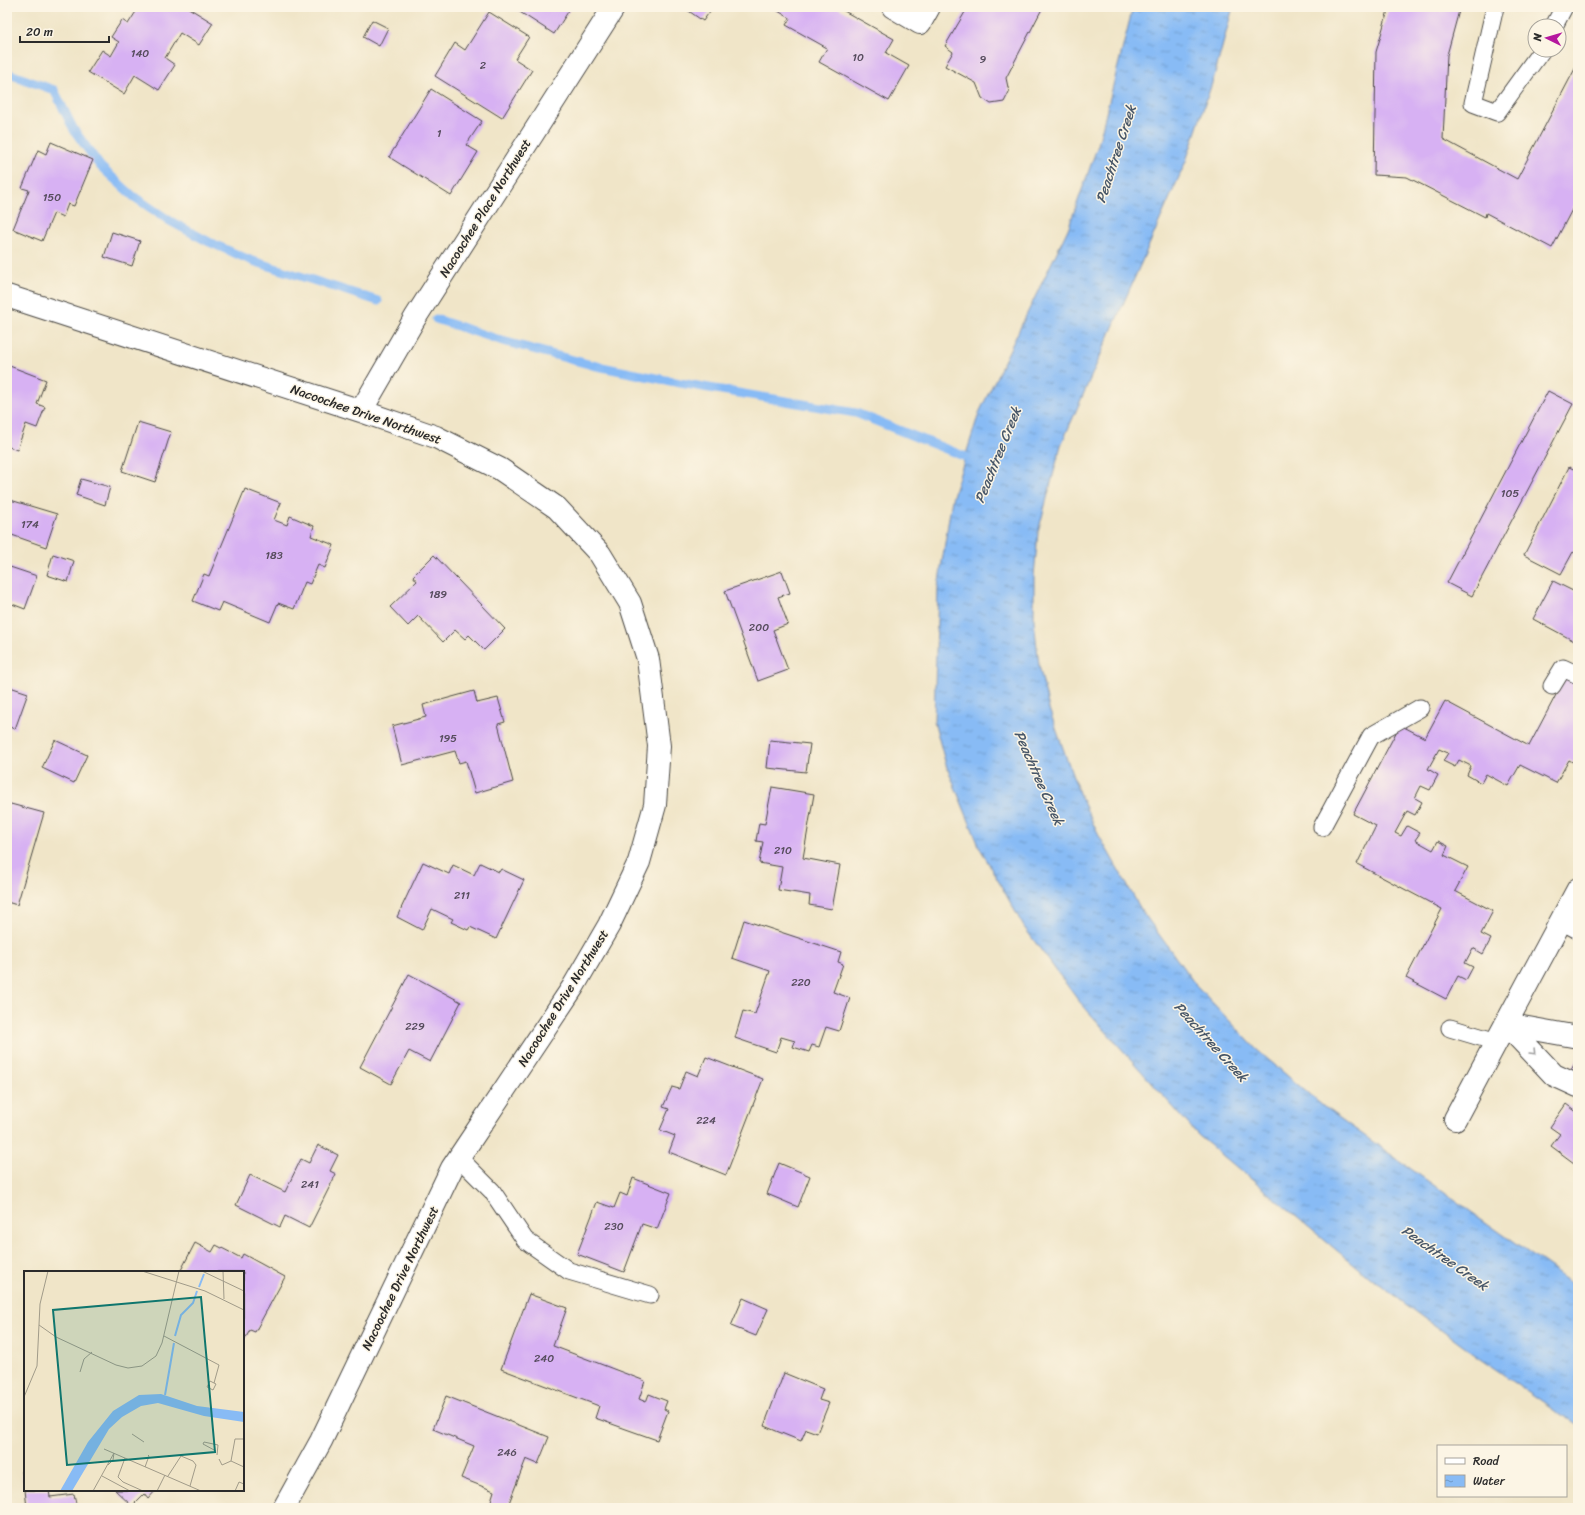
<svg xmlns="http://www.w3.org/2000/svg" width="1585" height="1515" viewBox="0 0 1585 1515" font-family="Sriracha,sans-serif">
  <defs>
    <pattern id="water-ripples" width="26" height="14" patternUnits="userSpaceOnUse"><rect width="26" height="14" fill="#88bbf5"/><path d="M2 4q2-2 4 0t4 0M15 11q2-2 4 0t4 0" fill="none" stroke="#6f98c7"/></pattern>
  </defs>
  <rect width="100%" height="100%" fill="#fcf5e5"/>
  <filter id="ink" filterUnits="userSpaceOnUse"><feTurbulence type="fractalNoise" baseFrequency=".025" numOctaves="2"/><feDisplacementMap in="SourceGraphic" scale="8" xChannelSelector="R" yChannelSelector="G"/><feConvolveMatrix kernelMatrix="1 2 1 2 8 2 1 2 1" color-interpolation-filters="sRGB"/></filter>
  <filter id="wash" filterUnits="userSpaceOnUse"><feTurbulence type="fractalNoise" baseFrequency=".012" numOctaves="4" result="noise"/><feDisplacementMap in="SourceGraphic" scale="16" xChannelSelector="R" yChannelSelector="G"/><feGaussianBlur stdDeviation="0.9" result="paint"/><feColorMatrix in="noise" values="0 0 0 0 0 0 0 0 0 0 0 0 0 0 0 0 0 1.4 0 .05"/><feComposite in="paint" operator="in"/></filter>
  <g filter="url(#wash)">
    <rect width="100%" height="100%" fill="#f0e5c8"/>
    <path fill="url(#water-ripples)" stroke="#5a7390" d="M 1133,7 L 1233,7 L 1214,77 L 1186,161 L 1061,445 L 1038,532 L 1034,576 L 1034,621 L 1039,665 L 1049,709 L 1079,793 L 1098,834 L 1142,911 L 1195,984 L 1256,1049 L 1324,1107 L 1578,1288 L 1578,1426 L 1478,1357 L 1370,1278 L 1198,1135 L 1078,1000 L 1024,927 L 980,848 L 946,765 L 934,721 L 938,587 L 952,499 L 979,413 L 1068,229 L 1098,145 Z"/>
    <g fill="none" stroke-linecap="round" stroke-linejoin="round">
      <path stroke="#88bbf5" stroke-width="9" d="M 7,73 L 54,90 L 74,130 L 100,166 L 133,196 L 170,221 L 209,242 L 250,260 L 378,301
        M 436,319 L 506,342 L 592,365 L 680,383 L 856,413 L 976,461"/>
    </g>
    <g id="blocks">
      <path fill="#d7b1f3" d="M 139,7 L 187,7 L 213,23 L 199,45 L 180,33 L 165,58 L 175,65 L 159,90 L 135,75 L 124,94 L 88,72 L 102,50 L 111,56 L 119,42 L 111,37 L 122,20 L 128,24 Z
        M 512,7 L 571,7 L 554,34 Z
        M 683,7 L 713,7 L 703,21 Z
        M 771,7 L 837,7 L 894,39 L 886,53 L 909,66 L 889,101 L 819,62 L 827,48 L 786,25 L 790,18 Z
        M 968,7 L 1043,7 L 1006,78 L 1009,92 L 1004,102 L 991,104 L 982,98 L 976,83 L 945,66 L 953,52 L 945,46 Z
        M 1389,7 L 1460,7 L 1447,55 L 1443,139 L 1517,179 L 1578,63 L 1578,198 L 1552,248 L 1486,213 L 1485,217 L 1407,177 L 1374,175 L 1376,52 Z
        M 489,12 L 529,37 L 515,59 L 532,70 L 502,118 L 435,76 L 455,43 L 465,50 Z
        M 372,20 L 388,28 L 379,46 L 363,37 Z
        M 431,89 L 482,121 L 466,145 L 478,152 L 451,196 L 389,157 Z
        M 51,142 L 93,160 L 74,206 L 68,204 L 63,217 L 54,213 L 42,241 L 13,229 L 29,190 L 22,188 L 38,150 L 46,154 Z
        M 112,232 L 140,241 L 132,266 L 104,257 Z
        M 7,365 L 46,380 L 37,404 L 45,407 L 37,428 L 26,424 L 17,450 L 7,446 Z
        M 1548,391 L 1573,404 L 1472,596 L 1447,583 Z
        M 138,422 L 171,432 L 155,482 L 122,471 Z
        M 1569,467 L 1578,471 L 1578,555 L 1573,552 L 1561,574 L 1524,555 Z
        M 81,479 L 110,487 L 105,505 L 76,495 Z
        M 245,489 L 281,503 L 274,520 L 287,525 L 290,516 L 314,526 L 311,536 L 334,545 L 325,568 L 318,565 L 310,584 L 305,582 L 294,609 L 278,603 L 270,622 L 222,602 L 218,611 L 193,601 L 204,574 L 209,576 Z
        M 7,499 L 57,514 L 46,547 L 9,534 L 7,539 Z
        M 53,554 L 74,561 L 68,582 L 47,575 Z
        M 434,555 L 505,629 L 484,650 L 469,635 L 465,639 L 455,630 L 443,642 L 418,616 L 408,626 L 390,607 L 417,581 L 413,576 Z
        M 7,566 L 37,576 L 25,609 L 7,602 Z
        M 782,571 L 790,593 L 778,597 L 788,624 L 773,630 L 788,670 L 758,681 L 725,591 Z
        M 1553,581 L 1575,592 L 1578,585 L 1578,643 L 1533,619 Z
        M 1567,674 L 1578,680 L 1578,765 L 1569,760 L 1556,783 L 1520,765 L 1508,786 L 1486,774 L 1481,783 L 1467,775 L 1471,766 L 1459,760 L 1455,767 L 1443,761 L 1448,753 L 1439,749 L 1428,769 L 1438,775 L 1430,790 L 1421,786 L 1415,798 L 1422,802 L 1415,815 L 1407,811 L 1395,833 L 1401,836 L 1407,826 L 1420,833 L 1415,840 L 1433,850 L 1438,841 L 1448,846 L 1444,855 L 1468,867 L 1455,891 L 1493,911 L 1481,934 L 1491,939 L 1483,954 L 1473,948 L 1465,963 L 1473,967 L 1466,980 L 1458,976 L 1446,999 L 1406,978 L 1442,909 L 1357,864 L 1376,826 L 1353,814 L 1400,725 L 1425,738 L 1445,701 L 1529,746 Z
        M 7,686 L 28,693 L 15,729 L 7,726 Z
        M 474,691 L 477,703 L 498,698 L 505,722 L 498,724 L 513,782 L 475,793 L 466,761 L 459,763 L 455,751 L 402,765 L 392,726 L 426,717 L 423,705 Z
        M 55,740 L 87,755 L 74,783 L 42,768 Z
        M 770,740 L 810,744 L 806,772 L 767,768 Z
        M 772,787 L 814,794 L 803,858 L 840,865 L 832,909 L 809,905 L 810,895 L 778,890 L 782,867 L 759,863 L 763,842 L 756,841 L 759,823 L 765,824 Z
        M 7,803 L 44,813 L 17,905 L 7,902 Z
        M 423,862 L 449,874 L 453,865 L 474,875 L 480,863 L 499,872 L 501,869 L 524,880 L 496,939 L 470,927 L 468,930 L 451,922 L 453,919 L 432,909 L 422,930 L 397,917 Z
        M 744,920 L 841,952 L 838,962 L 843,964 L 833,992 L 850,998 L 839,1031 L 826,1027 L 819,1047 L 812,1045 L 809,1052 L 793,1047 L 795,1041 L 781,1037 L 776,1052 L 735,1038 L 743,1011 L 755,1014 L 770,971 L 732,958 Z
        M 409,974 L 461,1002 L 430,1062 L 409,1051 L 391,1084 L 360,1067 Z
        M 706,1057 L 763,1079 L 726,1175 L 669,1152 L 675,1136 L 660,1130 L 669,1109 L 663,1107 L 672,1087 L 679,1089 L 686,1071 L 698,1076 Z
        M 1578,1058 L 1578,1075 L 1571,1070 Z
        M 1566,1104 L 1578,1113 L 1578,1166 L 1551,1146 L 1560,1134 L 1550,1127 Z
        M 318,1145 L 338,1155 L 330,1171 L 336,1174 L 309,1228 L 285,1216 L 280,1227 L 236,1205 L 250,1175 L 285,1192 L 301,1159 L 309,1163 Z
        M 779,1163 L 810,1176 L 798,1207 L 767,1194 Z
        M 633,1178 L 671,1193 L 657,1229 L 642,1224 L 624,1272 L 577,1254 L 597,1202 L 614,1208 L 620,1193 L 627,1196 Z
        M 195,1243 L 212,1252 L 216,1245 L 241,1258 L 243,1254 L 285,1277 L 255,1332 L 250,1330 L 243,1343 L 243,1272 L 180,1272 Z
        M 529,1294 L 567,1308 L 553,1346 L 645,1381 L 639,1399 L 646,1402 L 649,1394 L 667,1401 L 664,1409 L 668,1411 L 657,1440 L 595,1418 L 599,1406 L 501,1369 Z
        M 743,1298 L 768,1309 L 756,1336 L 731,1326 Z
        M 784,1373 L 823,1389 L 819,1400 L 829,1403 L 817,1433 L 806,1429 L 801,1441 L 764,1426 Z
        M 446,1396 L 549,1437 L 538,1464 L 526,1459 L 507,1508 L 501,1508 L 490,1504 L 494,1491 L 461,1478 L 474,1446 L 433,1429 Z
        M 22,1471 L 25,1471 L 25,1486 L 24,1486 Z
        M 25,1490 L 49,1490 L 50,1497 L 74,1494 L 77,1508 L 27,1508 Z
        M 115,1490 L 156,1490 L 148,1499 L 144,1494 L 132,1506 Z"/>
    </g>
  </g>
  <g filter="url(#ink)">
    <use href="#blocks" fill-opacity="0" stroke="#494743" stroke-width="1"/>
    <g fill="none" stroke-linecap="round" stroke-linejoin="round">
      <defs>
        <path id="service" d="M 1495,7 L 1473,103 L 1497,112 L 1542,50
          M 1554,26 L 1564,7
          M 1552,686 L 1563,668 L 1578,675
          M 1322,827 L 1371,736 L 1420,708
          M 1561,921 L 1578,930
          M 1450,1028 L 1497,1042
          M 459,1158 L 492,1191 L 525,1240 L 569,1271 L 650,1295"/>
        <path id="minor" d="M 893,7 L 920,23 L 929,7
          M 7,296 L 361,411 L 436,437 L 500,469 L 557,508 L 600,554 L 630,603 L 648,659 L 659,746 L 655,805 L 639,862 L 609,925 L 573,987 L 452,1168 L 321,1441 L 284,1508
          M 361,411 L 415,318 L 614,7
          M 1506,1024 L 1554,1075 L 1578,1086
          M 1506,1024 L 1578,1037
          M 1455,1119 L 1578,889"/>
      </defs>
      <use href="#service" stroke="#494743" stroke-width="19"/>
      <use href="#minor" stroke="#494743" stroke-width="24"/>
      <use href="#service" stroke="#fff" stroke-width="17"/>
      <use href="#minor" stroke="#fff" stroke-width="22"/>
    </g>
    <defs><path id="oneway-chevron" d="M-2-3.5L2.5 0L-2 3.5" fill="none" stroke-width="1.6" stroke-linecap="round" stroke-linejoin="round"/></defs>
    <use stroke="#a0a0a0" href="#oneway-chevron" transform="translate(1533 1052) rotate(46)"/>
  </g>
  <g text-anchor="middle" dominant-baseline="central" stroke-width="3" stroke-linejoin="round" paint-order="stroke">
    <g font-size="11" fill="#564c5d">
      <text x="140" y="53">140</text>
      <text x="858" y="57">10</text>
      <text x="983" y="59">9</text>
      <text x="483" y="65">2</text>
      <text x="439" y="133">1</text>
      <text x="52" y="197">150</text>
      <text x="1510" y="493">105</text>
      <text x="30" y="524">174</text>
      <text x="274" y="555">183</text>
      <text x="438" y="594">189</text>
      <text x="759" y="627">200</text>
      <text x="448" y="738">195</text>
      <text x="783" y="850">210</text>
      <text x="462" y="895">211</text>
      <text x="801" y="982">220</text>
      <text x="415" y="1026">229</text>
      <text x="706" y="1120">224</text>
      <text x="310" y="1184">241</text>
      <text x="614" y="1226">230</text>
      <text x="544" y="1358">240</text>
      <text x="507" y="1452">246</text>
    </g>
    <g font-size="13" fill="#2b2b2b" stroke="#fcf5e5">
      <text transform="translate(485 208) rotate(-58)">Nacoochee Place Northwest</text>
      <text transform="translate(366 414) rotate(19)">Nacoochee Drive Northwest</text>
      <text transform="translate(563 998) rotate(-58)">Nacoochee Drive Northwest</text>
      <text transform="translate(400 1278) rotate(-64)">Nacoochee Drive Northwest</text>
    </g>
    <g font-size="14" font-style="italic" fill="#475668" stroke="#fcf5e5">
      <text transform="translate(1116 154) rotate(-72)">Peachtree Creek</text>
      <text transform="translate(998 455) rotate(-68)">Peachtree Creek</text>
      <text transform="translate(1039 778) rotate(66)">Peachtree Creek</text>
      <text transform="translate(1211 1042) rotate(48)">Peachtree Creek</text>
      <text transform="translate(1445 1258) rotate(35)">Peachtree Creek</text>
    </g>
  </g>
  <g transform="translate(24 1271)">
    <rect width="220" height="220" fill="#f0e5c8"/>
    <path d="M 137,123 L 173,135 L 220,141 L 220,151 L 180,145 L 134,132 L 117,135 L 98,146 L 85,158 L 48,220 L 36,220 L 64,171 L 89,140 L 115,124 Z" fill="#88bbf5"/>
    <path fill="none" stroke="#88bbf5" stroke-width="2" d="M 175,16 L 180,3M 151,65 L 157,44 L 169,32 L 173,20M 141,124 L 150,72"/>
    <path fill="none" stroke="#a19b89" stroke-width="1" d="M 118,0 L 181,20 L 220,39M 178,0 L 220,20M 199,0 L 200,28M 15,54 L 32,66 L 92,94 L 104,97 L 118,95 L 132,85 L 138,72 L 155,0M 140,65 L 195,94 L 190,112M 56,101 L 60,88 L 68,81M 186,110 L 192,113 L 189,119 L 183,116 ZM 0,126 L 13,95 L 16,33 L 24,0M 108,163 L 120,171M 179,173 L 180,171 L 194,174 L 193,184M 179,173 L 192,180M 80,178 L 177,220M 101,187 L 94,206 L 99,211 L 119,220M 195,188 L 198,194 L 207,190 L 220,196M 207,190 L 211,168 L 220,168M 84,194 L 89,189 L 90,182M 121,196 L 125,185 L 124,184M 78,205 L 106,220M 144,205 L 157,185 L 169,190 L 172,194 L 166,215M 69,220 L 90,182M 133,220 L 141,204M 211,220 L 215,211 L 220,213"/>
    <path fill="#0f766e" fill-opacity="0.15" stroke="#0f766e" stroke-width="2" d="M 177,26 L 191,181 L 43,194 L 29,39 Z"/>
    <rect width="220" height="220" fill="none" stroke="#2b2b2b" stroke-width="2"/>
  </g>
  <rect width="1585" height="1515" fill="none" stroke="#fcf5e5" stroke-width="24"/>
  <rect x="1437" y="1445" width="130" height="52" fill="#fcf5e5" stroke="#a8a49b"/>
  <rect x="1445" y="1458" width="20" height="6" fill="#ffffff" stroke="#a8a49b"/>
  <text x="1473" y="1465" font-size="12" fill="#2b2b2b">Road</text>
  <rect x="1445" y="1475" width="20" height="12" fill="url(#water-ripples)" stroke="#a8a49b"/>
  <text x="1473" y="1485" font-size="12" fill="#2b2b2b">Water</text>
  <g transform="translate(1547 38) rotate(275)"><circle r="19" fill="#fcf5e5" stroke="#a8a49b"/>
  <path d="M0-3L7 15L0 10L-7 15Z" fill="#b5179e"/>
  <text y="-6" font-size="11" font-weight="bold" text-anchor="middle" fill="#2b2b2b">N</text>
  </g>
  <path d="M20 36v6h89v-6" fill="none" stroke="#2b2b2b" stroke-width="2"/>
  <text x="26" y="36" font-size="12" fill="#2b2b2b" stroke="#fcf5e5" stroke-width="3" paint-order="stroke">20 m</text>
</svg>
